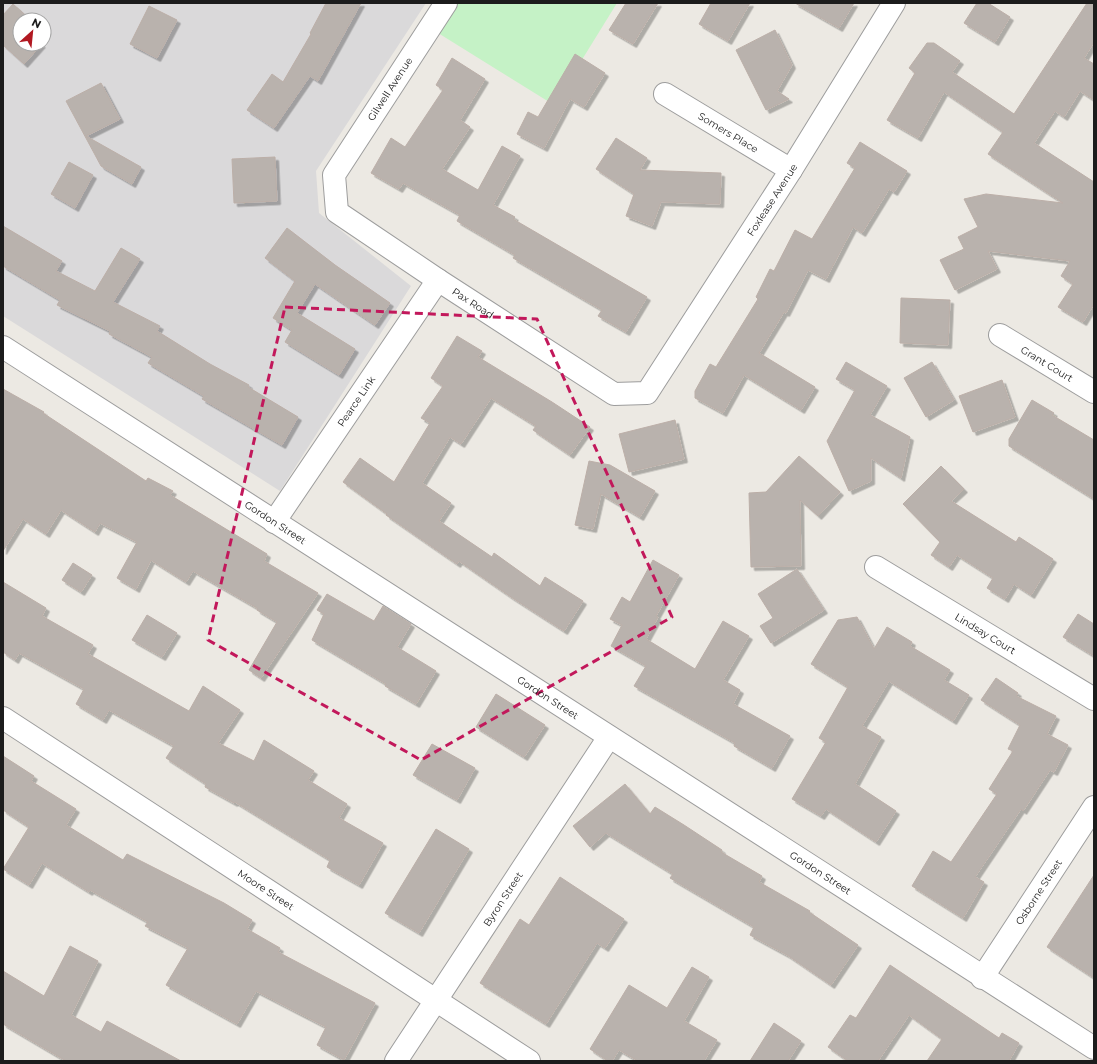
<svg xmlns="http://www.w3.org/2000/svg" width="1097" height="1064" viewBox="0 0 1097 1064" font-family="Montserrat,sans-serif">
  <defs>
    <filter id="shadow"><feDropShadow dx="3.5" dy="3.5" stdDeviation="0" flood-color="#0004"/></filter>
  </defs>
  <rect width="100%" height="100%" fill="#ece9e3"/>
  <path fill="#dad9da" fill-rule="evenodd" d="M 3,3 L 426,3 L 316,171 L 319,213 L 411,286 L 280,491 L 3,316 ZM 20,20 L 44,20 L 44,44 L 20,44 Z"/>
  <path fill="#c5f2c6" d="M 446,3 L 617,3 L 554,105 L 430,28 Z"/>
  <path fill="#b9b2ad" stroke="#bcafa8" filter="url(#shadow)" d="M 326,3 L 361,3 L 318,81 L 310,76 L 274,128 L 247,110 L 272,74 L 283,82 L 311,34 L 310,33 Z
    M 626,3 L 658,3 L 633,44 L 609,30 Z
    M 711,3 L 750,3 L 728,41 L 699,24 Z
    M 795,3 L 854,3 L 839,28 Z
    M 977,3 L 988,3 L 1010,17 L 995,42 L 964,23 Z
    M 1087,3 L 1094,3 L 1094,42 L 1084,58 L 1094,64 L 1094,100 L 1080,91 L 1064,117 L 1055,111 L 1034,143 L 1094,182 L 1094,304 L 1083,322 L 1058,307 L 1073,284 L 1061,276 L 1070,261 L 988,251 L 997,269 L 955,290 L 940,260 L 964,249 L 958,237 L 978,227 L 964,199 L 986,194 L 1063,203 L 988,154 L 1003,132 L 944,92 L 918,138 L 887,120 L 915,73 L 909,68 L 927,43 L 934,43 L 960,61 L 952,72 L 1014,114 Z
    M 13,4 L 31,20 L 20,20 L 20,44 L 42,44 L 24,64 L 3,45 L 3,15 Z
    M 149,6 L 177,20 L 157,58 L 130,44 Z
    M 775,30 L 792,65 L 777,91 L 789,99 L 766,110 L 736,50 Z
    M 575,54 L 605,73 L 584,107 L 570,99 L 544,148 L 517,134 L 528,112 L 538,117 Z
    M 452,58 L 485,79 L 460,120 L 470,127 L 442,169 L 478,190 L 502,146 L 520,156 L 493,205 L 515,217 L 513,219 L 647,297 L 626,332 L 598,316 L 602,310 L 513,258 L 515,255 L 457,221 L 460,215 L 403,183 L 399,189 L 371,173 L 391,138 L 405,147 L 443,90 L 436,85 Z
    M 101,83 L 120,119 L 86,136 L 141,167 L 132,184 L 101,166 L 66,101 Z
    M 616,138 L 647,158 L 640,170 L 721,173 L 720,204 L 661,202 L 652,226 L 626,216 L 634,194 L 596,169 Z
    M 860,142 L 907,171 L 894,192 L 889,189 L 862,233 L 853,227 L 826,279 L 808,270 L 786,313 L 784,312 L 759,353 L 815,387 L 801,410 L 744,375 L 723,413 L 695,398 L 695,391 L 710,364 L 716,367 L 758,299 L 756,297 L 770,269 L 774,271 L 795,230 L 812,239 L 855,168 L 847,163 Z
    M 275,157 L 277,201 L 234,203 L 232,159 Z
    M 69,162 L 93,175 L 75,208 L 51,194 Z
    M 3,226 L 62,261 L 56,271 L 95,291 L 121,248 L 140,259 L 113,302 L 160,326 L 157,331 L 210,364 L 249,385 L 248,387 L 298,417 L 282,445 L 202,399 L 204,396 L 148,363 L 152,357 L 109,334 L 110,331 L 57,305 L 60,300 L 3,266 Z
    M 287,228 L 335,265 L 390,303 L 375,325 L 315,284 L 297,313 L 355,349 L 339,375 L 285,342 L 292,330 L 273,318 L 295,281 L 265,258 Z
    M 901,298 L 950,300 L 948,345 L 900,343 Z
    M 457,336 L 482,351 L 478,357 L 552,402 L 590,427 L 570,455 L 533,430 L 536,426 L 491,398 L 461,444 L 450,437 L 422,483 L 451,503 L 439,521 L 492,557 L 494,553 L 540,586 L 545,577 L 583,601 L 564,631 L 511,597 L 459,561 L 457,564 L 386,515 L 387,514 L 343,482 L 360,458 L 394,482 L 430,423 L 421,418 L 443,386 L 431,378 Z
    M 846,362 L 887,386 L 870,415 L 910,437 L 901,478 L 871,458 L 871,481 L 849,491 L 827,441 L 855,390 L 836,379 Z
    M 932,362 L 954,400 L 926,417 L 904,378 Z
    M 1002,380 L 1015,417 L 973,432 L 959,396 Z
    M 3,389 L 44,412 L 43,413 L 146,481 L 148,478 L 173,491 L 170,495 L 267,554 L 264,561 L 318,593 L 261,678 L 249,670 L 277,622 L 257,610 L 257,608 L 193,571 L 186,582 L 151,560 L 136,589 L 117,578 L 137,542 L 100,523 L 95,532 L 61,510 L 46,534 L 23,519 L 3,551 Z
    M 1032,400 L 1054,413 L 1052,415 L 1094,440 L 1094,499 L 1009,446 L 1009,439 Z
    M 675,420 L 684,459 L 629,472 L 619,434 Z
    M 799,456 L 840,492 L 818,516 L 800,500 L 801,566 L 751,567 L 749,493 L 766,492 Z
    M 589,461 L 610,465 L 655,491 L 640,517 L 601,494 L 593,529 L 575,525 Z
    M 941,466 L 964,489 L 951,501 L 1016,542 L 1019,537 L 1053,559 L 1031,595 L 1014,584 L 1005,599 L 987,588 L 993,578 L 957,555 L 949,567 L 931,555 L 940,542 L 903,504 Z
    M 653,560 L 679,575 L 656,616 L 658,617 L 646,639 L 695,669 L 723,621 L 749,636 L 723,680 L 740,690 L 733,704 L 790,736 L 772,768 L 734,746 L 735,743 L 634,686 L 646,666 L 611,646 L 622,625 L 610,619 L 622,597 L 630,602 Z
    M 73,563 L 92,575 L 81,592 L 62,580 Z
    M 797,569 L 824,610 L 771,643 L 760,626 L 773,618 L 758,594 Z
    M 3,582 L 46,608 L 42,616 L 93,645 L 88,654 L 189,711 L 203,686 L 240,710 L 218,743 L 254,761 L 264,740 L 314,771 L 308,780 L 347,804 L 339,818 L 383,843 L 359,885 L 327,867 L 330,860 L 235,802 L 234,803 L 205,787 L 206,784 L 166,758 L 174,746 L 109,710 L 103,720 L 76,704 L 84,689 L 19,653 L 15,660 L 3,652 Z
    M 327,594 L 374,621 L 383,606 L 411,624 L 397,647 L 436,671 L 416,704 L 385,686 L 386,684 L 312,640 L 324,614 L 317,610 Z
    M 1078,614 L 1094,624 L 1094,656 L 1063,637 Z
    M 147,615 L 177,633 L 162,657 L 132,640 Z
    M 857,617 L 874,649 L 887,627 L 912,642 L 910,646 L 950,670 L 944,680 L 969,695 L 953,721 L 889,681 L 862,726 L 881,737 L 855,784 L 896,811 L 876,842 L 826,809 L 821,816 L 792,799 L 826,742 L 819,738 L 848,687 L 811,664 L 838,620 Z
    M 996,678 L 1018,693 L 1016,696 L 1056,716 L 1047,734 L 1068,745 L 1054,772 L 1050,770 L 1023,811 L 1021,809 L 975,877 L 984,882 L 963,918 L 912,886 L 933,851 L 951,862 L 997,794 L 989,789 L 1013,751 L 1008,749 L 1020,725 L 981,700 Z
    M 496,694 L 545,725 L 524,757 L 476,727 Z
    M 432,744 L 475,768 L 457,800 L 413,775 Z
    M 3,756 L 34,776 L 31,781 L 76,809 L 66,825 L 123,860 L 127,854 L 224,903 L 252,920 L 247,929 L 280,948 L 278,952 L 375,1003 L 344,1060 L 317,1045 L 326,1027 L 256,991 L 237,1024 L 166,985 L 188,948 L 145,926 L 148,922 L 90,890 L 89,892 L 42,863 L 29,885 L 3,869 L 29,827 L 3,810 Z
    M 625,784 L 650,814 L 655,807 L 684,825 L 722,850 L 721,852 L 762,876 L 759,882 L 810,911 L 809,912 L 858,945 L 831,985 L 787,955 L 750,935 L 754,927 L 670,878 L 673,874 L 606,833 L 590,847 L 573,826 Z
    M 436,829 L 469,849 L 419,933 L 385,913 Z
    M 1094,875 L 1094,978 L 1047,947 Z
    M 560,877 L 624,919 L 605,948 L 597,943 L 546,1024 L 480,983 L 520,919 L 529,925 Z
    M 70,946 L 98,961 L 71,1015 L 101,1032 L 107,1021 L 181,1061 L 66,1061 L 3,1024 L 3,971 L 44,996 Z
    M 890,965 L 999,1038 L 1002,1033 L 1019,1043 L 1009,1061 L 927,1061 L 942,1039 L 909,1015 L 878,1061 L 848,1061 L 828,1047 L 850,1015 L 856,1018 Z
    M 692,967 L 709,977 L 684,1021 L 717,1040 L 704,1061 L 638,1061 L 619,1050 L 612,1061 L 608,1061 L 590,1049 L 629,985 L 667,1008 Z
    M 774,1023 L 801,1041 L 788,1061 L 750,1061 Z"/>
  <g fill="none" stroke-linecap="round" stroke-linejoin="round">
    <defs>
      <g id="minor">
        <path id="s1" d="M 446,3 L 334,175 L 337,212 L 438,280 L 614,394 L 647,393 L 791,170 L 894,3"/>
        <path id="s2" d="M 665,94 L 791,170"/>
        <path id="s3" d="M 1000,335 L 1094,392"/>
        <path id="s4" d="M 3,347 L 1094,1048"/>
        <path id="s5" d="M 274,522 L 438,280"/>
        <path id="s6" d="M 876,567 L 1094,699"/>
        <path id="s7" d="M 3,718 L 529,1061"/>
        <path id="s8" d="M 982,978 L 1094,807"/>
        <path id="s9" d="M 396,1061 L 609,737"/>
      </g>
    </defs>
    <use href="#minor" stroke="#9d9d9d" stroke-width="24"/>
    <use href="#minor" stroke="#fff" stroke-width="22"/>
  </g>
  <path fill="none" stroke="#c2185b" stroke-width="3" stroke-dasharray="8 5" stroke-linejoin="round" d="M 285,307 L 537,319 L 672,617 L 421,760 L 208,640 Z"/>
  <g text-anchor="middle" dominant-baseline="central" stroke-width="3" stroke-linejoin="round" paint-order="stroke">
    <g font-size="10" fill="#1c1c1c" stroke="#fff">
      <text transform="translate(390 89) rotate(-57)">Gilwell Avenue</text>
      <text stroke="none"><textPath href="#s2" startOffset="74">Somers Place</textPath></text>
      <text stroke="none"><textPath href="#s1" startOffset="837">Foxlease Avenue</textPath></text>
      <text stroke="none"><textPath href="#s1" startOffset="406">Pax Road</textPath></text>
      <text stroke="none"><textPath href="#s3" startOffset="55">Grant Court</textPath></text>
      <text stroke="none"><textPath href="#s5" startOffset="146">Pearce Link</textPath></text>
      <text stroke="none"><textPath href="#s4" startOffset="324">Gordon Street</textPath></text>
      <text stroke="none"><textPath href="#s6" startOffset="128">Lindsay Court</textPath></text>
      <text stroke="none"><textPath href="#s4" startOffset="648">Gordon Street</textPath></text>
      <text stroke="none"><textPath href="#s4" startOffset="972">Gordon Street</textPath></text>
      <text stroke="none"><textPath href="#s7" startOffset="314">Moore Street</textPath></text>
      <text stroke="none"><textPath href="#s8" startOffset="103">Osborne Street</textPath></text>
      <text stroke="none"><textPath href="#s9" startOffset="194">Byron Street</textPath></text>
    </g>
  </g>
  <rect width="1097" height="1064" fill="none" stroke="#1c1c1c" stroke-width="8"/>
  <g transform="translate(32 32) rotate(27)"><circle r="19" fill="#ffffff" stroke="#a4a4a4"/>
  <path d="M0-3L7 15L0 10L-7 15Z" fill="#b11821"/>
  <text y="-6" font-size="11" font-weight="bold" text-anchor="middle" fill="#1c1c1c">N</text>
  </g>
</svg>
